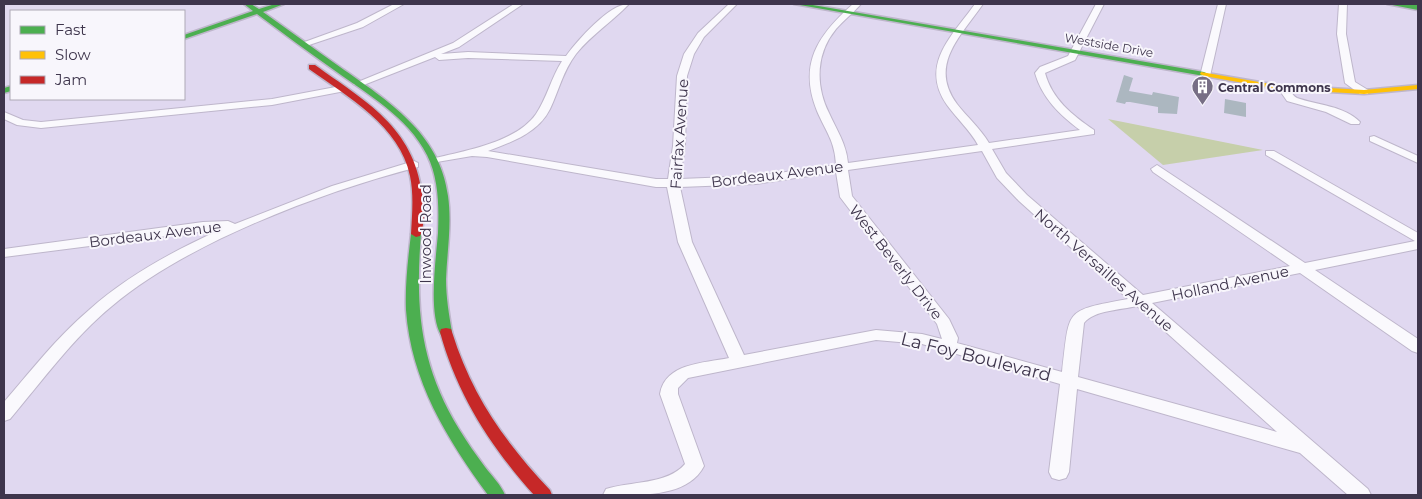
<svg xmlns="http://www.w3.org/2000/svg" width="1422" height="499" viewBox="0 0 1422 499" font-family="Montserrat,sans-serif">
  <rect width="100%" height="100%" fill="#e0d8f0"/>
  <path fill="#c6cfaa" d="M 1108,119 L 1263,150 L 1163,165 Z"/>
  <path fill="#acb7c0" d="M 1124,75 L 1133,78 L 1129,91 L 1152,95 L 1153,92 L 1179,97 L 1177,114 L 1158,113 L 1158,107 L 1130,102 L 1126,102 L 1125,104 L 1116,102 Z
    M 1225,99 L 1246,103 L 1246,117 L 1224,113 Z"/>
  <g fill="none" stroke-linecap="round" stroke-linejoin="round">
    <defs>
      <path id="street" d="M 394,4 L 404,4 L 363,27 L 306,46 L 299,44 L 357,23 Z
        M 514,4 L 523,4 L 459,47 L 441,54 L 468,52 L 566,56 C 577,41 610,3 629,4 C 612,22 592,34 576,54 C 563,71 559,90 550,109 C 538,133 512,142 488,151 L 656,179 L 668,179 L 673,146 L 677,76 L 684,54 L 698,33 L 729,4 L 737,4 L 704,37 L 694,54 L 687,76 L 685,146 L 680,179 L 756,176 L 836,165 C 835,141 826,132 817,111 C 798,64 818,35 853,4 L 861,4 C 853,13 844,20 836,29 C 816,53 815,85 829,113 C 837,131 846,143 848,163 L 978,145 C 970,130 957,119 947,105 C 919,65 952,36 975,4 L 983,4 C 961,36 928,65 957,104 C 967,117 980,128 989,143 L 1080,130 C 1060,115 1042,98 1035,73 L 1040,67 L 1068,56 L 1096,4 L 1104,4 L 1075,60 L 1045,73 C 1052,99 1072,115 1094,130 L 1094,134 L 992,149 L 1006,173 L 1027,195 L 1143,295 L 1290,266 L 1153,172 L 1151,169 L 1157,165 L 1305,263 L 1415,241 L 1266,155 L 1266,151 L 1274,151 L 1418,233 L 1418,249 L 1315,270 L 1418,339 L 1418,353 L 1412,351 L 1300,273 L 1152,303 L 1368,489 L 1371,495 L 1348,495 L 1300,453 L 1077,389 L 1069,472 L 1066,478 L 1059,480 L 1052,478 L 1049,472 L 1060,384 L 922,344 L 876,340 L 688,378 L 678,388 L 678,394 L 704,466 C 687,499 636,495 603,495 L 606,489 C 630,481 667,485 685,464 L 660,394 C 665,363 704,363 729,358 L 678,242 L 667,187 L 656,187 L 487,157 L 472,156 L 431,163 L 431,159 C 462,151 516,143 536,114 C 547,98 551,78 562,61 L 468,58 L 439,60 L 435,57 L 361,86 L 353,84 L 453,43 ZM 982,151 L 997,178 L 1019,201 L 1128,299 C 1063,311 1070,308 1062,372 L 957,343 L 958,338 L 949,319 L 852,196 L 848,170 ZM 836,172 L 840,197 L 937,324 L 942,339 L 922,334 L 876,330 L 744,355 L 692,242 L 680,187 L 756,184 ZM 1137,306 L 1277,432 L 1078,377 L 1084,323 C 1094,310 1121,310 1137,306 Z
        M 1218,4 L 1226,4 L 1210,76 L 1205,79 L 1200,76 Z
        M 1339,4 L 1347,4 L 1346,34 L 1355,82 L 1368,90 L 1368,94 L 1360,94 L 1345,83 L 1337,34 Z
        M 1283,85 C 1290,87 1291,95 1297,98 C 1317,105 1345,106 1360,122 L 1359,124 L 1351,124 L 1326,112 L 1287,101 L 1278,88 Z
        M 341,86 L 346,89 L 345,91 L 272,105 L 41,128 L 17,125 L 4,119 L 4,112 L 23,120 L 41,122 L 272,99 Z
        M 1374,136 L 1418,156 L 1418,163 L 1370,141 L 1370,137 Z
        M 414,161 L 418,163 L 418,167 C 322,192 188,242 112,306 C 73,338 43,380 10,419 L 4,421 L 4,402 C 31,371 57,337 89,310 C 128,275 175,250 222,229 L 4,257 L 4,249 L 203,222 L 228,221 L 235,224 L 332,186 Z"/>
      <path id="fast" d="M 244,4 L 251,4 L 259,9 L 275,4 L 284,4 L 263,12 C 289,30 314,49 340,67 C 388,101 440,133 448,196 C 452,224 447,252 446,279 C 446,297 449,315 452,332 L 451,335 L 441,335 C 428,313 436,259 438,233 C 439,207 439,179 427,155 C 408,117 367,94 334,70 C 308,52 283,33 257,14 L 184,39 L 184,35 L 253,11 Z
        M 794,4 L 807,4 L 1204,72 L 1208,74 L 1204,76 Z
        M 1387,4 L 1413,5 L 1412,4 L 1418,4 L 1418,10 Z
        M 11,86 L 11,91 L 4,93 L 4,88 Z
        M 416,231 L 421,234 C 415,308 420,365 459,429 C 467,442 476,455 485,467 C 492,476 501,485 505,495 L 488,495 C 447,439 411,381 406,310 C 405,285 408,259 411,234 Z"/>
      <path id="slow" d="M 1201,72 L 1277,85 L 1364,90 L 1418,85 L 1418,89 L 1364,94 L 1277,89 L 1204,76 L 1200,74 Z"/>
      <path id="jam" d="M 309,65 L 315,65 C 365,101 414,127 422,194 C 424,206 425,226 420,236 L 416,237 L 411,234 C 412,215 414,195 410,176 C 400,126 348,97 309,69 Z
        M 446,328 L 451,329 L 452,332 C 472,396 504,441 550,490 L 552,495 L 534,495 C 491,447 457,395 440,332 L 441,329 Z"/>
    </defs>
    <use href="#street" stroke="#beb6cb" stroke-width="2"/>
    <use href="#fast" stroke="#beb6cb" stroke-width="3"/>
    <use href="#slow" stroke="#beb6cb" stroke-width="3"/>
    <use href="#jam" stroke="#beb6cb" stroke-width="3"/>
    <use href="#street" fill="#faf9fd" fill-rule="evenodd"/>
    <use href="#fast" fill="#4caf50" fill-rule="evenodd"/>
    <use href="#slow" fill="#ffc107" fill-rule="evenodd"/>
    <use href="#jam" fill="#c62828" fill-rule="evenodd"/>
  </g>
  <defs>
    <symbol id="building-pin" viewBox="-11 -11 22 30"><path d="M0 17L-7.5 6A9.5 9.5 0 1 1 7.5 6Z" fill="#776e85" stroke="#f8f6fc"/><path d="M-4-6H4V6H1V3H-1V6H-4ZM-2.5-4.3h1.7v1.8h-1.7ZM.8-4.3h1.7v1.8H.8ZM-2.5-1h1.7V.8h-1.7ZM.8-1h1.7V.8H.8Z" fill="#fff"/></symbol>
  </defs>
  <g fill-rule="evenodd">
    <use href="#building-pin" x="1190" y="74" width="25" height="34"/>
  </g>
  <g text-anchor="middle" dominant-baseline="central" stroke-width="4" stroke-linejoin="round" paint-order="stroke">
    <g font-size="12" fill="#3e354c" stroke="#f8f6fc">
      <text transform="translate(1109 45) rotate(10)">Westside Drive</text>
    </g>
    <g font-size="12" font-weight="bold" fill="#3e354c" stroke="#f8f6fc" text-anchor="start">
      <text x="1218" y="87">Central Commons</text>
    </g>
    <g font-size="15" fill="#3e354c" stroke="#f8f6fc">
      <text transform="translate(679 134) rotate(-86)">Fairfax Avenue</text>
      <text transform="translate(777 174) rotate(-7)">Bordeaux Avenue</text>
      <text transform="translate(155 234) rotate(-7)">Bordeaux Avenue</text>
      <text transform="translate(425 234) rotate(-90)">Inwood Road</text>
      <text transform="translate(896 262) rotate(52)">West Beverly Drive</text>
      <text transform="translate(1104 270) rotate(41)">North Versailles Avenue</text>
      <text transform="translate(1230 283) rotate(-12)">Holland Avenue</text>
    </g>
    <g font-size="18" fill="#3e354c" stroke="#f8f6fc">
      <text transform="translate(976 357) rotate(14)">La Foy Boulevard</text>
    </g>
  </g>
  <rect width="1422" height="499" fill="none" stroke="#3e354c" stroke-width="10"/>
  <rect x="10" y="10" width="175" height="90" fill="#f8f6fc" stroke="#aea9b6"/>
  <rect x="20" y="26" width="25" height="8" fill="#4caf50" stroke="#aea9b6"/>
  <text x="55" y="35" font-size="15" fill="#3e354c">Fast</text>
  <rect x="20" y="51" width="25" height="8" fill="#ffc107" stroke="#aea9b6"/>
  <text x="55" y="60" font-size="15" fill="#3e354c">Slow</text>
  <rect x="20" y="76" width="25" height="8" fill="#c62828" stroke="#aea9b6"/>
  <text x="55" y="85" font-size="15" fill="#3e354c">Jam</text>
</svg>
